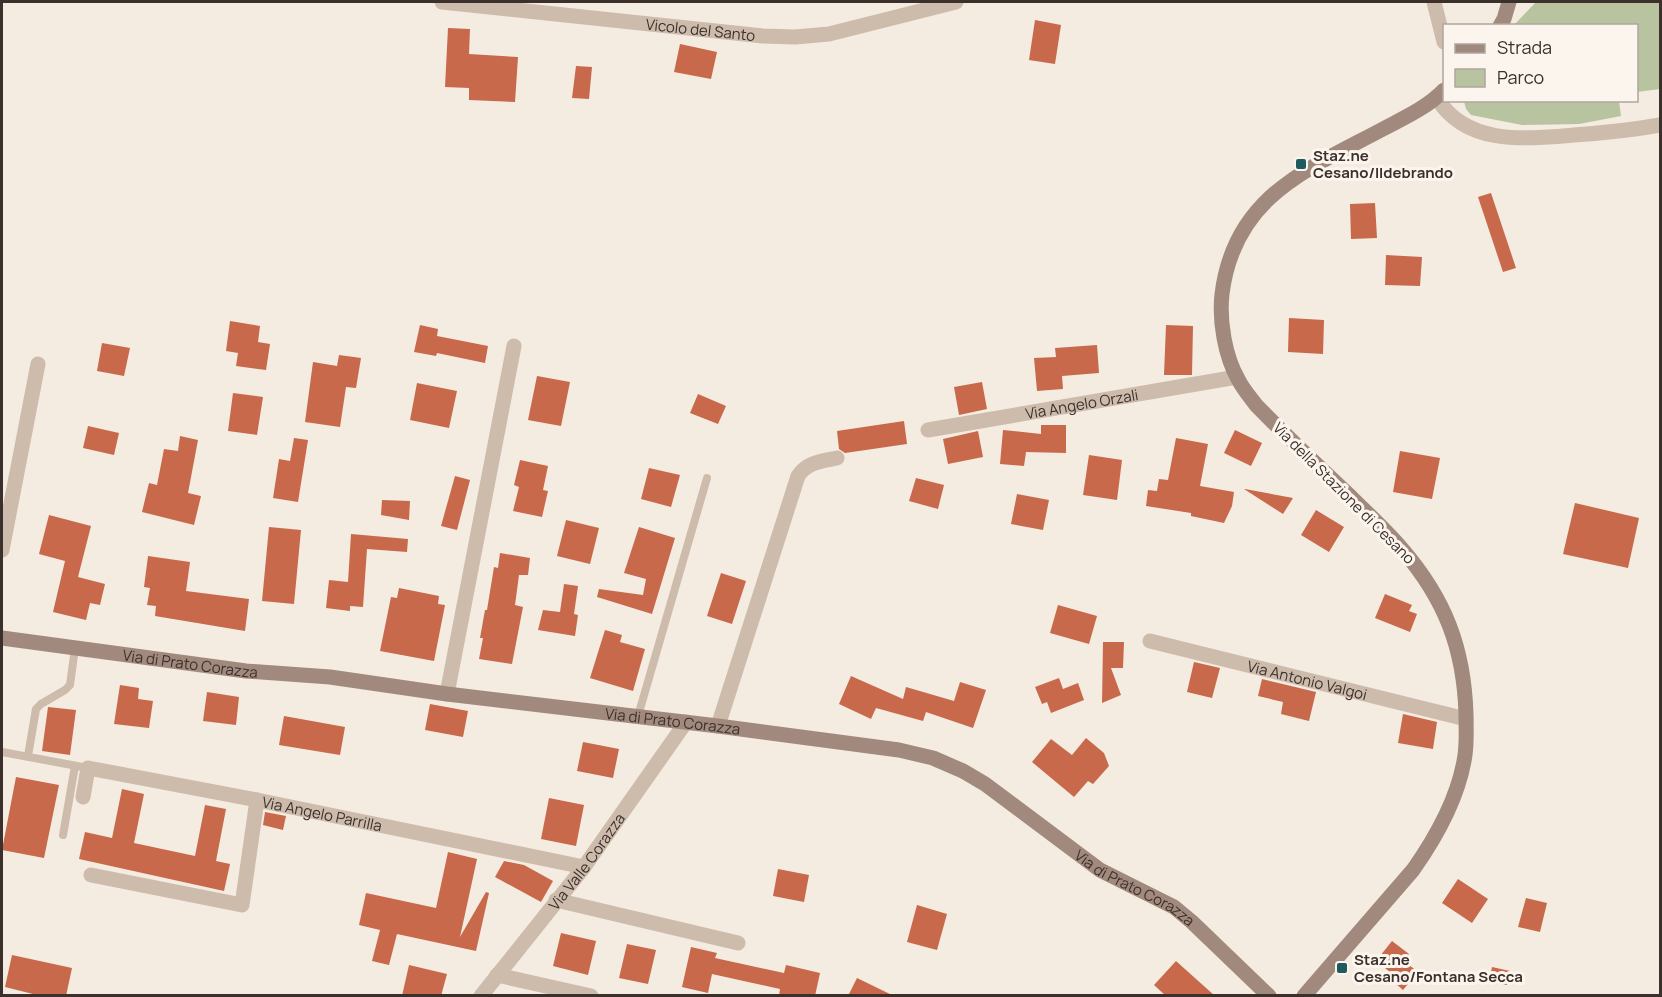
<svg xmlns="http://www.w3.org/2000/svg" width="1662" height="997" viewBox="0 0 1662 997" font-family="Manrope,sans-serif">
  <rect width="100%" height="100%" fill="#f4ebe1"/>
  <path fill="#b8c4a0" d="M 1536,2 L 1660,2 L 1660,89 L 1637,92 L 1636,26 L 1514,25 Z
    M 1464,101 L 1619,101 L 1621,116 L 1579,124 L 1522,125 L 1471,115 L 1466,109 Z"/>
  <path fill="#c8694b" d="M 1035,20 L 1061,25 L 1055,64 L 1029,60 Z
    M 448,28 L 470,29 L 469,54 L 518,57 L 515,102 L 469,100 L 469,88 L 445,87 Z
    M 680,44 L 717,52 L 711,79 L 674,72 Z
    M 576,66 L 592,67 L 589,99 L 572,98 Z
    M 1491,193 L 1516,268 L 1503,272 L 1478,197 Z
    M 1375,203 L 1377,238 L 1351,239 L 1350,204 Z
    M 1386,255 L 1422,257 L 1420,286 L 1385,285 Z
    M 1289,318 L 1324,320 L 1323,354 L 1288,352 Z
    M 230,321 L 260,326 L 258,342 L 270,344 L 266,370 L 236,366 L 238,353 L 226,351 Z
    M 420,325 L 438,329 L 437,336 L 488,346 L 485,363 L 437,353 L 436,356 L 414,352 Z
    M 1166,325 L 1193,326 L 1192,375 L 1164,375 Z
    M 102,343 L 130,348 L 124,376 L 97,371 Z
    M 1097,345 L 1099,373 L 1062,376 L 1063,389 L 1037,391 L 1034,358 L 1056,357 L 1055,348 Z
    M 339,355 L 361,358 L 356,388 L 346,387 L 340,427 L 305,422 L 313,362 L 337,366 Z
    M 537,376 L 570,382 L 561,426 L 528,420 Z
    M 982,382 L 987,409 L 959,415 L 954,387 Z
    M 417,383 L 457,391 L 449,428 L 410,420 Z
    M 233,393 L 263,397 L 257,435 L 228,431 Z
    M 698,394 L 726,406 L 718,424 L 690,413 Z
    M 904,421 L 907,444 L 845,453 L 839,449 L 837,431 Z
    M 1041,425 L 1066,425 L 1066,453 L 1026,452 L 1024,466 L 1000,464 L 1003,430 L 1041,434 Z
    M 88,426 L 119,433 L 114,455 L 83,448 Z
    M 1235,430 L 1262,443 L 1251,466 L 1224,453 Z
    M 978,431 L 983,457 L 948,464 L 943,439 Z
    M 180,436 L 198,440 L 188,493 L 201,496 L 194,525 L 142,512 L 149,483 L 157,485 L 164,449 L 178,451 Z
    M 294,438 L 308,440 L 298,502 L 273,498 L 279,459 L 290,461 Z
    M 1176,438 L 1208,444 L 1200,486 L 1234,492 L 1232,506 L 1224,523 L 1191,516 L 1191,513 L 1146,506 L 1148,490 L 1157,491 L 1159,479 L 1168,480 Z
    M 1400,451 L 1440,458 L 1432,499 L 1393,492 Z
    M 1089,455 L 1122,460 L 1117,500 L 1083,495 Z
    M 520,460 L 548,466 L 543,490 L 548,491 L 542,517 L 513,511 L 519,487 L 514,485 Z
    M 649,468 L 680,475 L 671,507 L 641,499 Z
    M 455,476 L 470,480 L 457,530 L 441,526 Z
    M 916,478 L 944,485 L 938,509 L 909,501 Z
    M 1244,489 L 1245,489 L 1293,498 L 1283,514 Z
    M 1017,494 L 1049,500 L 1043,530 L 1011,524 Z
    M 382,500 L 410,501 L 409,520 L 381,515 Z
    M 1575,503 L 1639,518 L 1628,568 L 1563,554 Z
    M 1316,510 L 1344,527 L 1329,552 L 1301,535 Z
    M 49,515 L 91,526 L 78,577 L 105,584 L 100,605 L 90,603 L 86,620 L 53,612 L 65,561 L 39,554 Z
    M 566,520 L 599,528 L 590,564 L 557,556 Z
    M 269,527 L 301,530 L 294,604 L 262,601 Z
    M 639,527 L 675,538 L 652,614 L 597,597 L 599,589 L 643,595 L 646,579 L 624,573 Z
    M 351,534 L 408,539 L 407,552 L 367,549 L 363,607 L 350,606 L 350,611 L 326,608 L 329,580 L 348,582 Z
    M 500,553 L 530,558 L 528,575 L 519,575 L 515,605 L 523,607 L 512,664 L 479,659 L 483,638 L 480,638 L 485,610 L 487,610 L 494,567 L 498,568 Z
    M 148,556 L 190,562 L 186,591 L 249,599 L 245,631 L 155,616 L 156,606 L 147,605 L 150,588 L 144,587 Z
    M 721,573 L 746,581 L 732,624 L 707,616 Z
    M 564,584 L 578,586 L 574,614 L 578,615 L 575,636 L 538,630 L 543,610 L 560,612 Z
    M 399,588 L 439,596 L 438,604 L 445,605 L 434,661 L 380,651 L 391,597 L 397,598 Z
    M 1385,594 L 1412,605 L 1409,611 L 1417,614 L 1410,632 L 1375,618 Z
    M 1058,605 L 1097,616 L 1089,644 L 1050,633 Z
    M 605,630 L 622,635 L 620,642 L 645,649 L 633,691 L 590,678 Z
    M 1103,642 L 1124,642 L 1123,668 L 1111,668 L 1121,695 L 1102,703 Z
    M 1194,662 L 1220,668 L 1212,698 L 1187,692 Z
    M 851,676 L 903,699 L 906,687 L 954,701 L 960,682 L 986,690 L 973,728 L 926,712 L 923,721 L 876,708 L 871,719 L 839,704 Z
    M 1059,678 L 1063,689 L 1078,683 L 1084,700 L 1051,713 L 1047,702 L 1042,704 L 1035,687 Z
    M 1262,679 L 1316,692 L 1309,721 L 1281,714 L 1283,702 L 1258,696 Z
    M 120,685 L 139,688 L 138,699 L 153,701 L 149,728 L 114,724 Z
    M 207,692 L 239,697 L 236,725 L 203,721 Z
    M 430,704 L 468,711 L 463,737 L 425,730 Z
    M 48,707 L 76,710 L 70,755 L 42,751 Z
    M 1403,714 L 1437,722 L 1433,749 L 1398,743 Z
    M 284,716 L 345,727 L 340,755 L 279,745 Z
    M 1086,738 L 1104,753 L 1109,766 L 1093,784 L 1088,781 L 1074,797 L 1032,762 L 1051,739 L 1072,755 Z
    M 583,742 L 619,749 L 613,778 L 577,771 Z
    M 16,777 L 59,785 L 44,858 L 2,850 Z
    M 122,789 L 144,794 L 134,843 L 195,856 L 205,805 L 226,809 L 216,861 L 230,864 L 224,891 L 79,859 L 85,832 L 112,838 Z
    M 549,798 L 584,805 L 576,846 L 541,839 Z
    M 265,812 L 286,816 L 283,830 L 263,825 Z
    M 448,852 L 477,859 L 460,937 L 486,892 L 489,893 L 476,951 L 397,934 L 389,965 L 372,961 L 380,930 L 359,925 L 366,893 L 436,908 Z
    M 504,861 L 524,865 L 553,881 L 541,902 L 495,877 Z
    M 778,869 L 809,875 L 804,902 L 773,896 Z
    M 1458,879 L 1488,899 L 1472,923 L 1442,903 Z
    M 1526,898 L 1547,903 L 1540,932 L 1518,927 Z
    M 917,905 L 947,914 L 937,950 L 907,942 Z
    M 561,933 L 596,941 L 588,975 L 553,966 Z
    M 1392,941 L 1409,954 L 1404,961 L 1418,972 L 1403,990 L 1387,976 L 1390,972 L 1376,961 Z
    M 627,944 L 656,950 L 648,984 L 619,978 Z
    M 691,947 L 717,953 L 715,958 L 784,973 L 786,965 L 820,973 L 815,996 L 779,996 L 780,989 L 712,974 L 708,993 L 682,987 Z
    M 12,955 L 72,968 L 66,996 L 41,996 L 5,987 Z
    M 1176,961 L 1215,996 L 1166,996 L 1154,985 Z
    M 409,965 L 447,974 L 441,996 L 402,996 Z
    M 1492,967 L 1510,971 L 1507,985 L 1489,982 Z
    M 857,978 L 894,996 L 848,996 Z"/>
  <g fill="none" stroke-linecap="round" stroke-linejoin="round">
    <path stroke="#cdbbac" stroke-width="8" d="M 638,716 L 707,478
      M 2,752 L 88,768
      M 28,756 L 36,709 L 41,704 L 65,690 L 70,685 L 75,648
      M 63,835 L 75,766"/>
    <g stroke="#cdbbac" stroke-width="15">
      <path id="s1" d="M 442,2 L 763,36 L 795,37 L 829,34 L 956,2"/>
      <path d="M 1434,2 L 1444,42"/>
      <path d="M 1437,98 C 1466,146 1526,139 1574,135 C 1603,133 1632,130 1660,125"/>
      <path id="s2" d="M 928,430 L 1237,377"/>
      <path d="M 2,550 L 38,364"/>
      <path id="s3" d="M 1150,641 L 1466,719"/>
      <path d="M 447,694 L 514,346"/>
      <path d="M 718,726 L 798,476 C 807,462 822,461 837,458"/>
      <path id="s4" d="M 83,797 L 88,768 L 257,800 L 584,867"/>
      <path d="M 91,875 L 242,905 L 257,800"/>
      <path d="M 556,900 L 738,943"/>
      <path d="M 497,975 L 591,996"/>
      <path id="s5" d="M 481,996 L 584,867 L 686,722"/>
    </g>
    <g stroke="#a18a7d" stroke-width="15">
      <path d="M 1500,26 L 1504,19 L 1509,2"/>
      <path id="s6" d="M 2,638 L 246,671 L 330,677 L 447,694 L 718,726 L 899,750 L 933,758 L 963,771 L 985,784 L 1100,870 L 1174,907 L 1192,922 L 1269,996"/>
      <path d="M 1304,996 L 1413,870 C 1437,836 1459,797 1465,755 C 1467,741 1466,728 1466,714 C 1464,648 1445,599 1402,549 C 1386,530 1368,514 1351,497 C 1319,467 1287,437 1256,405 C 1250,397 1243,389 1238,379 C 1225,356 1219,321 1222,294 C 1234,197 1306,170 1383,129 C 1404,118 1428,107 1444,90"/>
    </g>
  </g>
  <g fill="#1f5a5e" stroke="#fbf5ee" stroke-width="2">
    <rect x="1295" y="158" width="12" height="12" rx="3"/>
    <rect x="1336" y="962" width="12" height="12" rx="3"/>
  </g>
  <g text-anchor="middle" dominant-baseline="central" stroke-width="6" stroke-linejoin="round" paint-order="stroke">
    <g font-size="15" fill="#3b302b" stroke="#fbf5ee">
      <text stroke="none"><textPath href="#s1" startOffset="260">Vicolo del Santo</textPath></text>
      <text stroke="none"><textPath href="#s2" startOffset="156">Via Angelo Orzali</textPath></text>
      <text transform="translate(1344 493) rotate(45)">Via della Stazione di Cesano</text>
      <text stroke="none"><textPath href="#s6" startOffset="190">Via di Prato Corazza</textPath></text>
      <text stroke="none"><textPath href="#s3" startOffset="162">Via Antonio Valgoi</textPath></text>
      <text stroke="none"><textPath href="#s6" startOffset="676">Via di Prato Corazza</textPath></text>
      <text stroke="none"><textPath href="#s4" startOffset="268">Via Angelo Parrilla</textPath></text>
      <text stroke="none"><textPath href="#s5" startOffset="171">Via Valle Corazza</textPath></text>
      <text stroke="none"><textPath href="#s6" startOffset="1180">Via di Prato Corazza</textPath></text>
    </g>
    <g font-size="15" font-weight="bold" fill="#3b302b" stroke="#fbf5ee" text-anchor="start">
      <text x="1313" y="155">Staz.ne<tspan x="1313" dy="17">Cesano/Ildebrando</tspan></text>
      <text x="1354" y="959">Staz.ne<tspan x="1354" dy="17">Cesano/Fontana Secca</tspan></text>
    </g>
  </g>
  <rect width="1662" height="997" fill="none" stroke="#3b302b" stroke-width="6"/>
  <rect x="1443" y="24" width="195" height="78" fill="#fbf5ee" stroke="#aea6a0" stroke-width="1.5"/>
  <rect x="1455" y="44" width="30" height="9" fill="#a18a7d" stroke="#aea6a0" stroke-width="1.5"/>
  <text x="1497" y="54" font-size="18" fill="#3b302b">Strada</text>
  <rect x="1455" y="69" width="30" height="18" fill="#b8c4a0" stroke="#aea6a0" stroke-width="1.5"/>
  <text x="1497" y="84" font-size="18" fill="#3b302b">Parco</text>
</svg>
